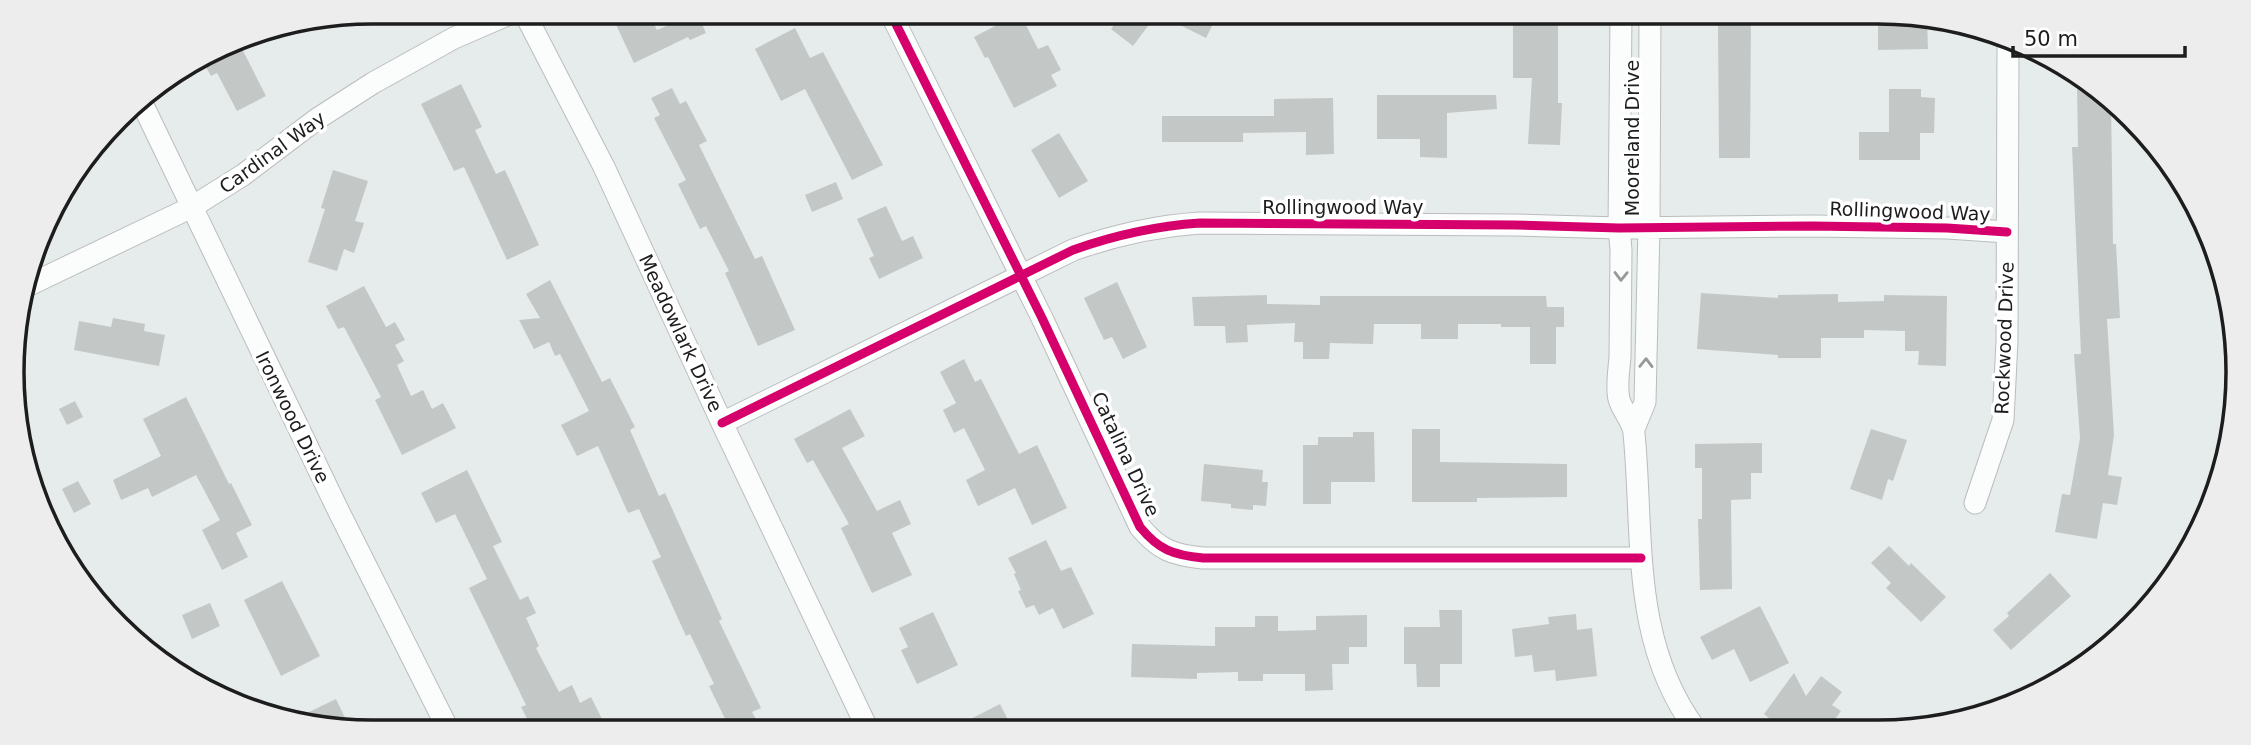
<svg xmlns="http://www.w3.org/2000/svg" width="2251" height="745" viewBox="0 0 2251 745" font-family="'DejaVu Sans',sans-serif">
  <rect width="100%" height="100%" fill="#e6ebeb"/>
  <path fill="#c3c8c7" d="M 610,12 L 648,12 L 657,30 L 697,13 L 706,33 L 690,40 L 688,37 L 634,63 Z
    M 1124,12 L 1139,12 L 1151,22 L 1133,46 L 1111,29 Z
    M 1186,12 L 1219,12 L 1206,38 L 1180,25 Z
    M 1513,12 L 1558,12 L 1558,103 L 1562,103 L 1560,145 L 1528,144 L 1532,78 L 1513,78 Z
    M 1725,12 L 1751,12 L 1750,158 L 1719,158 L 1718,22 L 1725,22 Z
    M 1878,12 L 1927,19 L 1928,49 L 1878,50 Z
    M 1020,13 L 1038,49 L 1048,45 L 1061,70 L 1051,75 L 1057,86 L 1014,108 L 988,57 L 985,58 L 974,37 Z
    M 795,28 L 810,58 L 823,52 L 883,165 L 852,180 L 805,89 L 781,101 L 755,49 Z
    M 237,39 L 266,96 L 237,111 L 217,73 L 211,76 L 202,60 Z
    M 2077,83 L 2090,83 L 2097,86 L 2111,102 L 2113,244 L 2116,244 L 2120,318 L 2107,319 L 2114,435 L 2108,475 L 2122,477 L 2117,505 L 2103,503 L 2097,539 L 2055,532 L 2062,494 L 2070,495 L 2080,438 L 2074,354 L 2081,354 L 2072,147 L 2078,147 Z
    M 461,84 L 482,127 L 475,130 L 496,174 L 505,170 L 539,245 L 507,260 L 464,167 L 454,171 L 421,104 Z
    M 672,88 L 680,104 L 686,101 L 707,141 L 699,145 L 755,259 L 762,256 L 795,330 L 758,346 L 725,273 L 729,271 L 706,226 L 700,229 L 678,184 L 686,180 L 654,118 L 660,115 L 651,98 Z
    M 1889,89 L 1921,89 L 1921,97 L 1935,98 L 1934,133 L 1920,133 L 1920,160 L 1859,160 L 1859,132 L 1889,132 Z
    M 1377,95 L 1496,95 L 1497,109 L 1447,113 L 1447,158 L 1420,157 L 1420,139 L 1377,139 Z
    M 1333,98 L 1334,154 L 1306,155 L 1306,132 L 1243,133 L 1243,142 L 1162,142 L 1162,116 L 1274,116 L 1274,99 Z
    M 1059,133 L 1088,181 L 1059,198 L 1031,150 Z
    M 333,170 L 368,181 L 355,221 L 364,223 L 354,253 L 344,249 L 337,271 L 308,262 L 325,209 L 321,208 Z
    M 836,182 L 843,199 L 812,212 L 805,195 Z
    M 886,206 L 902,241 L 913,236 L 923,258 L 879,279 L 869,258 L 874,256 L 857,219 Z
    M 550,280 L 602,382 L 610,378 L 635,427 L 630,430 L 659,496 L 665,493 L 722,619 L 719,621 L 761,708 L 752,712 L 756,719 L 731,731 L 709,686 L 714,684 L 690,634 L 686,636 L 652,561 L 661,557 L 639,509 L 628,513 L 598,446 L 577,456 L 561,425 L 589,411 L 560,354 L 555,356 L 549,342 L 534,349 L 519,320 L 540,318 L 526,294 Z
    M 1117,282 L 1147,347 L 1123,359 L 1112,337 L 1104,340 L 1084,298 Z
    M 364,286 L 386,327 L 395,322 L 405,340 L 395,345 L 404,361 L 397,365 L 411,396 L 423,390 L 432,409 L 443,403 L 456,428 L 402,455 L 375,400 L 381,397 L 344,327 L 338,329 L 326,306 Z
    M 1701,293 L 1778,298 L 1778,295 L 1838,294 L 1838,302 L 1884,301 L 1884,295 L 1947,296 L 1946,366 L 1918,365 L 1919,351 L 1905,351 L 1905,331 L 1864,330 L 1864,338 L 1821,338 L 1821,358 L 1778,358 L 1778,355 L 1697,349 Z
    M 1267,295 L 1267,304 L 1320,305 L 1320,296 L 1546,296 L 1547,307 L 1564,307 L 1564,327 L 1556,327 L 1556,364 L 1530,364 L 1530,327 L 1501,327 L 1501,324 L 1458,324 L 1458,339 L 1421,339 L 1421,324 L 1374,324 L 1373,344 L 1330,343 L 1329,359 L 1303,359 L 1303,342 L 1294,342 L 1295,323 L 1247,325 L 1248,342 L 1226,343 L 1225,326 L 1194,326 L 1192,297 Z
    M 113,318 L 145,324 L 144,331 L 165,335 L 159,366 L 74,350 L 79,321 L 111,327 Z
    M 964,359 L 975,382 L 981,379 L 1019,454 L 1037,445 L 1067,508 L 1032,525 L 1015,488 L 978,506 L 966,480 L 985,470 L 964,428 L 954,433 L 943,410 L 956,403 L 940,372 Z
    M 186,397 L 229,484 L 231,483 L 252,525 L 236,533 L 248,557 L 222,570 L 202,530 L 220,520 L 196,475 L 152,497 L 148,488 L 121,500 L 113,480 L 161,456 L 143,419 Z
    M 75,401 L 83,417 L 67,425 L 59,409 Z
    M 850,409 L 865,436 L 842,448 L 877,511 L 900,500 L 911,524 L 892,533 L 912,575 L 872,593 L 841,528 L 849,524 L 813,460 L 807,463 L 794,439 Z
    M 1412,429 L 1440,429 L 1440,462 L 1567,464 L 1567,497 L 1477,498 L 1477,502 L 1412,502 Z
    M 1871,429 L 1907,440 L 1893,481 L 1888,479 L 1882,500 L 1850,489 Z
    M 1353,432 L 1374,432 L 1375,482 L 1331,482 L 1331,504 L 1303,504 L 1303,445 L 1318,445 L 1318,437 L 1353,437 Z
    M 1762,443 L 1762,473 L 1751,473 L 1751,499 L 1731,500 L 1732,589 L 1700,590 L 1698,519 L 1702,519 L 1702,468 L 1695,468 L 1695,444 Z
    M 1204,464 L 1263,470 L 1262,482 L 1268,482 L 1266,506 L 1253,505 L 1253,510 L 1231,508 L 1231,504 L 1201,501 Z
    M 467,470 L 502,542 L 493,546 L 520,600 L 528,596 L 536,613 L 526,618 L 539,646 L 536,648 L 559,692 L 572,685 L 580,703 L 591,697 L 603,721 L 582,732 L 534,732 L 521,707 L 526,705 L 469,588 L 487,579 L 455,514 L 436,523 L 421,493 Z
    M 78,481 L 91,504 L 74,513 L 62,489 Z
    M 1046,540 L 1061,571 L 1071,567 L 1094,614 L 1063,629 L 1053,608 L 1039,615 L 1034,605 L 1026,608 L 1018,591 L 1021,590 L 1014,574 L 1016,573 L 1008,558 Z
    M 1889,546 L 1909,566 L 1911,563 L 1946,597 L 1921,622 L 1886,588 L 1891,583 L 1871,563 Z
    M 2050,573 L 2071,596 L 2011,650 L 1993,630 L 2009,616 L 2007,613 Z
    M 282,581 L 320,656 L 281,676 L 244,600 Z
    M 210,603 L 220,626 L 192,639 L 182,615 Z
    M 1760,606 L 1789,663 L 1750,682 L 1734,649 L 1712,660 L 1700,637 Z
    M 1439,610 L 1462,610 L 1462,664 L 1440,664 L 1440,687 L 1417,687 L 1416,664 L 1404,664 L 1404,627 L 1440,627 Z
    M 933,612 L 958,665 L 917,684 L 901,650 L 908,647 L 899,628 Z
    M 1576,614 L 1577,630 L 1592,628 L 1597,676 L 1556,681 L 1555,670 L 1534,672 L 1532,655 L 1515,657 L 1512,629 L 1549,624 L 1548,617 Z
    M 1367,615 L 1367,647 L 1349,647 L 1349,664 L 1332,664 L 1333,690 L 1305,691 L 1305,674 L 1263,674 L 1263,681 L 1238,681 L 1238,672 L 1197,673 L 1197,679 L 1131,677 L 1132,644 L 1215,646 L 1215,627 L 1255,627 L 1255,616 L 1278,616 L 1278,631 L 1316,630 L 1316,616 Z
    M 1794,673 L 1806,696 L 1821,676 L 1842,692 L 1832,705 L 1841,711 L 1827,730 L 1763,730 L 1771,720 L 1764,714 Z
    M 336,699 L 351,730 L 315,725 L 309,712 Z
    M 1000,704 L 1014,732 L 945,732 Z"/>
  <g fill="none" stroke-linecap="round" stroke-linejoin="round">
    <defs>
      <path id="street" d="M 524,12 L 604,167 L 722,423 L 869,732
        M 890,12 L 1042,318 L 1140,527 C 1159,550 1173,555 1203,558 L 1641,558
        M 1621,12 L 1619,228 L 1621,250 C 1621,286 1620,321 1620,357 C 1619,370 1616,387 1619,399 C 1622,411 1633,421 1634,433 C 1644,536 1630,641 1696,730
        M 140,99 L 339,512 L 450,733
        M 27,286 L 192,207 L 243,175 L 317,119 L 373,83 L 454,38 L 514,12
        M 722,423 L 1073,250 C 1115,235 1155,226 1200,223 L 1514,225 L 1619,228 L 1812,226 L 1947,228 L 2007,232
        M 1634,429 L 1645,402 L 1649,227 L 1650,12
        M 1975,503 L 2003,420 L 2007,341 L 2008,42"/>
    </defs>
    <use href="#street" stroke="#bbbdbd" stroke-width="23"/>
    <use href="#street" stroke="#fbfcfc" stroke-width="21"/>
    <defs>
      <path id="cycleway" d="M 890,12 L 1042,318 L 1140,527 C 1159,550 1173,555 1203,558 L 1641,558
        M 722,423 L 1073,250 C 1115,235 1155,226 1200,223 L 1514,225 L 1619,228 L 1812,226 L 1947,228 L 2007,232"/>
    </defs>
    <use href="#cycleway" stroke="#fff" stroke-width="13"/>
    <use href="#cycleway" stroke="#d6006c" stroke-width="9"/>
  </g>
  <defs><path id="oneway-chevron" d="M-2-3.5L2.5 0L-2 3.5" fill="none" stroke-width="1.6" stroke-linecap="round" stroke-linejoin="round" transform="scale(1.75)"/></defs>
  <g stroke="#979898">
    <use href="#oneway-chevron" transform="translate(1621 276) rotate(91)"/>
    <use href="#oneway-chevron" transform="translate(1646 363) rotate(-89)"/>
  </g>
  <g text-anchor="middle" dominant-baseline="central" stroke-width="7" stroke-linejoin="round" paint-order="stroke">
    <g font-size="19" fill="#1d1d1d" stroke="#fff">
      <text transform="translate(1632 138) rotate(-90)">Mooreland Drive</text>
      <text transform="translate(272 152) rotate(-36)">Cardinal Way</text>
      <text x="1343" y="207">Rollingwood Way</text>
      <text transform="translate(1910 211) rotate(2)">Rollingwood Way</text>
      <text transform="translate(681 333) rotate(65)">Meadowlark Drive</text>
      <text transform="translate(2004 338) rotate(-88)">Rockwood Drive</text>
      <text transform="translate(293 417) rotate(64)">Ironwood Drive</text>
      <text transform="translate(1126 454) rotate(65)">Catalina Drive</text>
    </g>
  </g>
  <path d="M0 0H2251V745H0ZM372 24H1878A348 348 0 0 1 2226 372V372A348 348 0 0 1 1878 720H372A348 348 0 0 1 24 372V372A348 348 0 0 1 372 24Z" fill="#ededed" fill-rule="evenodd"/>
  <path fill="none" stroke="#1d1d1d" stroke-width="3.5" d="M372 24H1878A348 348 0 0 1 2226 372V372A348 348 0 0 1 1878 720H372A348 348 0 0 1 24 372V372A348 348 0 0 1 372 24Z"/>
  <path d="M2013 46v10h172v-10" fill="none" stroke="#1d1d1d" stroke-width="3.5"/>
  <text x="2024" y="46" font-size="21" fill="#1d1d1d" stroke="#ffffff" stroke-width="5" paint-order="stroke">50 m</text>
</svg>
